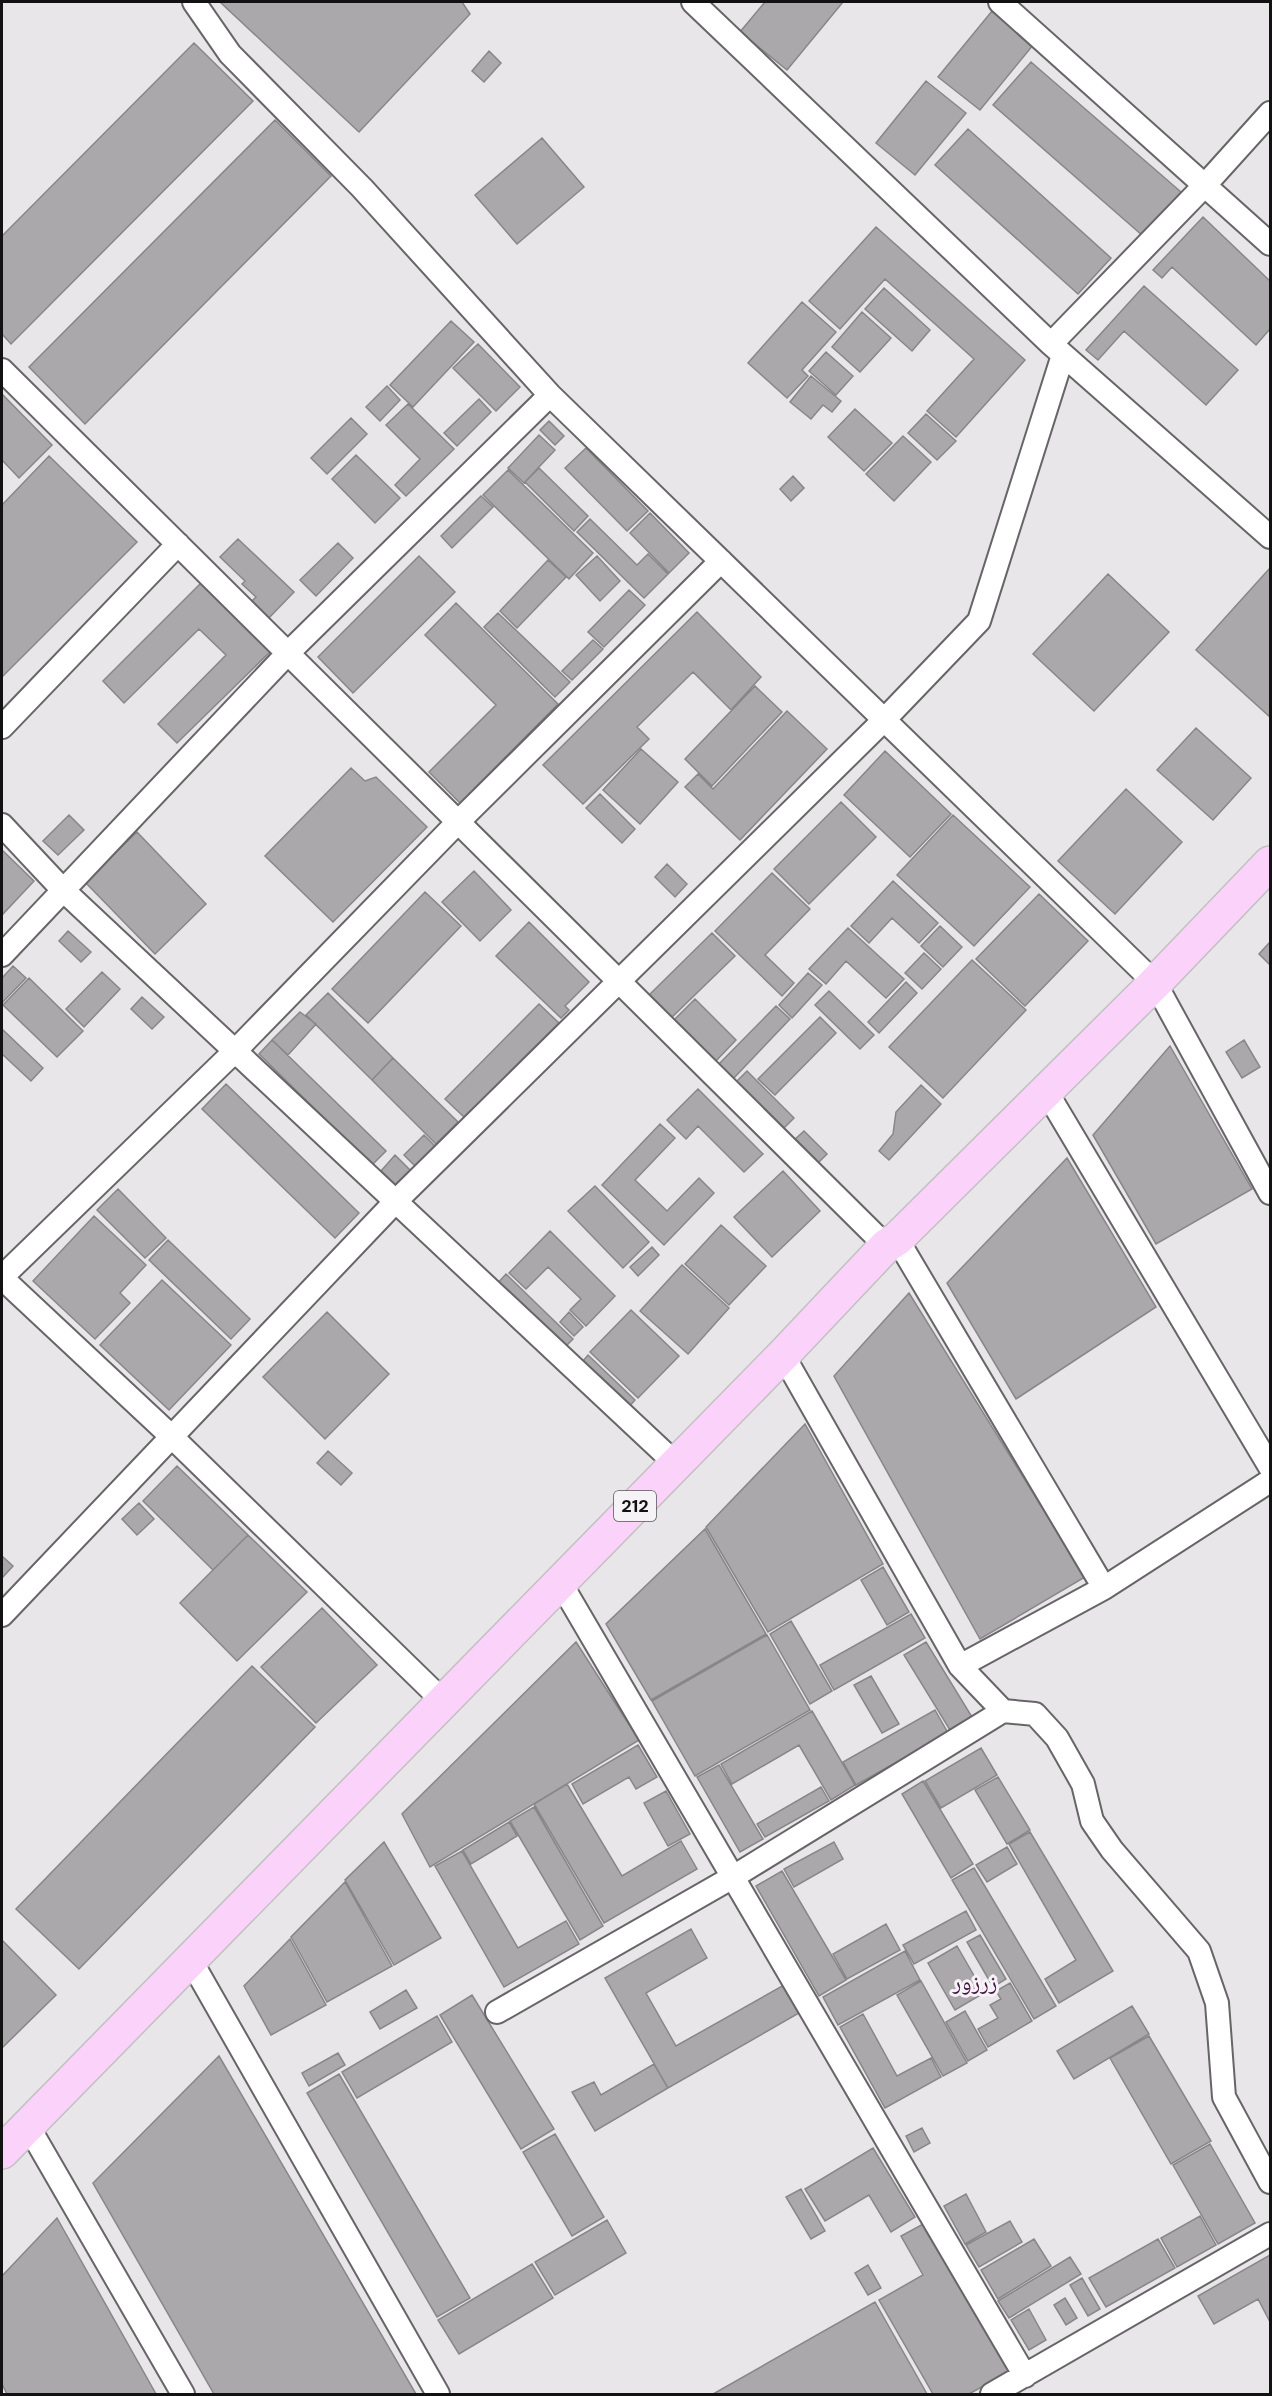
<svg xmlns="http://www.w3.org/2000/svg" width="1272" height="2396" viewBox="0 0 1272 2396" font-family="'DM Sans','Noto Naskh Arabic',sans-serif">
  <rect width="100%" height="100%" fill="#e9e6e9"/>
  <path fill="#aba8ab" stroke="#888688" stroke-width="1.5" d="M 220,2 L 462,2 L 470,14 L 359,132 Z
    M 765,2 L 843,2 L 787,70 L 740,32 Z
    M 992,11 L 1033,45 L 980,110 L 938,77 Z
    M 194,43 L 253,101 L 11,344 L 2,334 L 2,236 Z
    M 489,51 L 501,63 L 484,82 L 472,71 Z
    M 1031,62 L 1181,192 L 1143,236 L 993,105 Z
    M 926,81 L 966,113 L 915,175 L 876,143 Z
    M 275,120 L 331,176 L 85,424 L 29,367 Z
    M 968,129 L 1111,258 L 1078,294 L 935,165 Z
    M 542,138 L 584,187 L 517,244 L 475,195 Z
    M 1203,217 L 1270,281 L 1270,329 L 1256,345 L 1172,267 L 1162,278 L 1153,270 Z
    M 876,227 L 1025,360 L 956,437 L 927,411 L 974,359 L 885,279 L 840,329 L 809,301 Z
    M 1144,286 L 1238,370 L 1206,405 L 1124,331 L 1098,360 L 1086,350 Z
    M 884,288 L 930,330 L 912,351 L 865,309 Z
    M 802,302 L 836,332 L 802,370 L 808,376 L 787,398 L 748,363 Z
    M 862,312 L 891,338 L 860,372 L 832,347 Z
    M 451,321 L 474,342 L 413,407 L 390,385 Z
    M 478,344 L 520,387 L 496,411 L 453,368 Z
    M 826,352 L 853,376 L 836,395 L 809,371 Z
    M 811,376 L 841,401 L 832,412 L 823,405 L 811,419 L 790,402 Z
    M 387,386 L 400,400 L 380,421 L 366,407 Z
    M 2,394 L 52,445 L 19,478 L 2,460 Z
    M 479,399 L 491,412 L 457,446 L 444,433 Z
    M 408,404 L 454,449 L 406,496 L 395,485 L 420,459 L 386,425 Z
    M 855,409 L 892,443 L 864,471 L 828,437 Z
    M 926,414 L 956,441 L 937,460 L 908,433 Z
    M 351,418 L 367,434 L 327,474 L 311,458 Z
    M 549,421 L 564,436 L 555,445 L 540,430 Z
    M 539,435 L 555,450 L 524,483 L 508,468 Z
    M 903,436 L 931,462 L 894,501 L 866,474 Z
    M 586,448 L 648,511 L 627,531 L 565,468 Z
    M 356,455 L 400,498 L 375,523 L 332,479 Z
    M 49,456 L 137,542 L 2,677 L 2,505 Z
    M 539,468 L 588,516 L 574,531 L 525,482 Z
    M 508,470 L 593,553 L 569,579 L 483,495 Z
    M 793,476 L 804,488 L 791,501 L 780,489 Z
    M 481,496 L 493,507 L 452,548 L 441,536 Z
    M 650,513 L 689,553 L 669,573 L 630,533 Z
    M 590,519 L 637,565 L 648,554 L 668,574 L 644,598 L 577,532 Z
    M 238,539 L 294,592 L 265,622 L 247,606 L 256,597 L 242,584 L 245,581 L 220,557 Z
    M 338,543 L 353,558 L 316,596 L 300,580 Z
    M 419,556 L 455,592 L 353,693 L 318,657 Z
    M 597,556 L 620,581 L 600,601 L 576,575 Z
    M 548,560 L 566,577 L 517,628 L 500,611 Z
    M 1269,569 L 1270,570 L 1270,717 L 1196,650 Z
    M 1108,574 L 1169,632 L 1094,711 L 1033,654 Z
    M 202,582 L 271,651 L 177,743 L 158,724 L 226,655 L 199,629 L 124,703 L 103,681 Z
    M 629,590 L 645,605 L 604,647 L 588,632 Z
    M 456,603 L 558,704 L 460,803 L 429,772 L 496,705 L 425,635 Z
    M 697,612 L 761,677 L 731,710 L 693,672 L 637,727 L 649,739 L 583,804 L 543,765 Z
    M 498,613 L 570,682 L 555,697 L 484,627 Z
    M 593,640 L 603,649 L 572,680 L 562,671 Z
    M 755,686 L 782,712 L 712,786 L 685,759 Z
    M 787,711 L 827,749 L 740,840 L 685,787 L 698,774 L 713,789 Z
    M 1196,728 L 1251,778 L 1213,820 L 1157,770 Z
    M 641,749 L 678,782 L 640,824 L 603,790 Z
    M 885,751 L 951,814 L 910,857 L 844,795 Z
    M 351,768 L 365,781 L 376,777 L 427,827 L 333,922 L 265,856 Z
    M 1126,789 L 1182,842 L 1115,914 L 1058,861 Z
    M 600,794 L 635,829 L 622,843 L 586,808 Z
    M 841,802 L 876,837 L 809,904 L 774,869 Z
    M 69,815 L 84,830 L 58,855 L 43,841 Z
    M 953,815 L 1030,887 L 974,946 L 897,875 Z
    M 137,832 L 206,904 L 155,954 L 85,882 Z
    M 2,850 L 34,881 L 2,915 Z
    M 667,864 L 687,884 L 675,897 L 655,877 Z
    M 474,871 L 511,910 L 480,941 L 442,902 Z
    M 772,873 L 810,909 L 765,955 L 794,983 L 782,996 L 715,931 Z
    M 893,881 L 938,923 L 919,943 L 892,918 L 869,943 L 851,926 Z
    M 425,892 L 461,926 L 368,1023 L 332,989 Z
    M 1039,894 L 1088,941 L 1025,1006 L 976,959 Z
    M 529,922 L 589,982 L 565,1006 L 569,1010 L 561,1018 L 496,956 Z
    M 940,926 L 962,947 L 943,967 L 921,946 Z
    M 848,928 L 904,979 L 886,998 L 846,961 L 826,984 L 809,969 Z
    M 68,931 L 91,952 L 81,962 L 59,941 Z
    M 712,933 L 735,956 L 668,1021 L 646,998 Z
    M 1270,942 L 1270,965 L 1259,954 Z
    M 924,953 L 941,969 L 922,989 L 905,973 Z
    M 972,960 L 1026,1010 L 943,1098 L 889,1047 Z
    M 13,966 L 26,978 L 2,1003 L 2,978 Z
    M 102,972 L 120,989 L 84,1027 L 66,1009 Z
    M 808,973 L 822,985 L 792,1018 L 779,1005 Z
    M 29,978 L 83,1031 L 57,1057 L 3,1005 Z
    M 906,982 L 917,993 L 879,1033 L 868,1022 Z
    M 829,991 L 874,1035 L 860,1049 L 815,1005 Z
    M 328,993 L 393,1058 L 372,1080 L 306,1015 Z
    M 142,997 L 164,1017 L 152,1029 L 131,1009 Z
    M 695,999 L 736,1040 L 713,1064 L 671,1023 Z
    M 539,1004 L 559,1023 L 465,1118 L 445,1099 Z
    M 776,1006 L 790,1019 L 732,1080 L 717,1066 Z
    M 300,1012 L 316,1024 L 288,1055 L 272,1040 Z
    M 820,1017 L 836,1033 L 775,1095 L 758,1079 Z
    M 2,1029 L 43,1068 L 31,1081 L 2,1054 Z
    M 272,1040 L 386,1151 L 372,1165 L 259,1054 Z
    M 1244,1040 L 1260,1067 L 1242,1078 L 1226,1052 Z
    M 1170,1046 L 1252,1189 L 1156,1244 L 1093,1135 Z
    M 393,1058 L 458,1122 L 436,1144 L 372,1080 Z
    M 747,1071 L 794,1118 L 781,1131 L 734,1084 Z
    M 226,1084 L 359,1213 L 335,1238 L 202,1109 Z
    M 921,1085 L 941,1104 L 889,1160 L 879,1151 L 893,1134 L 896,1112 Z
    M 698,1089 L 763,1154 L 744,1172 L 698,1126 L 686,1139 L 667,1120 Z
    M 660,1124 L 675,1138 L 635,1180 L 667,1211 L 699,1178 L 714,1193 L 664,1245 L 602,1185 Z
    M 804,1131 L 827,1154 L 816,1165 L 793,1141 Z
    M 424,1135 L 440,1151 L 420,1171 L 404,1155 Z
    M 395,1155 L 415,1175 L 400,1189 L 381,1171 Z
    M 1067,1158 L 1156,1307 L 1016,1399 L 947,1283 Z
    M 783,1171 L 820,1211 L 772,1257 L 734,1217 Z
    M 595,1186 L 649,1242 L 623,1268 L 568,1211 Z
    M 118,1189 L 166,1238 L 145,1258 L 97,1210 Z
    M 94,1216 L 146,1265 L 120,1293 L 130,1303 L 95,1339 L 33,1281 Z
    M 721,1225 L 766,1266 L 729,1305 L 685,1264 Z
    M 550,1231 L 615,1296 L 586,1326 L 570,1310 L 581,1299 L 548,1267 L 526,1289 L 509,1273 Z
    M 168,1240 L 250,1319 L 231,1339 L 149,1260 Z
    M 652,1247 L 659,1255 L 638,1276 L 630,1267 Z
    M 682,1265 L 729,1308 L 688,1354 L 640,1311 Z
    M 506,1274 L 573,1339 L 562,1350 L 495,1286 Z
    M 162,1280 L 231,1345 L 169,1410 L 100,1345 Z
    M 909,1293 L 1085,1577 L 980,1639 L 834,1376 Z
    M 631,1310 L 679,1356 L 638,1398 L 590,1352 Z
    M 327,1312 L 389,1374 L 325,1439 L 263,1377 Z
    M 569,1312 L 583,1327 L 574,1336 L 560,1322 Z
    M 588,1355 L 635,1400 L 625,1411 L 578,1367 Z
    M 805,1424 L 883,1564 L 768,1632 L 706,1527 Z
    M 328,1451 L 352,1473 L 341,1485 L 317,1463 Z
    M 177,1466 L 248,1535 L 213,1570 L 143,1501 Z
    M 139,1503 L 154,1519 L 137,1535 L 122,1519 Z
    M 705,1529 L 766,1634 L 651,1700 L 606,1624 Z
    M 248,1535 L 307,1592 L 237,1661 L 180,1603 Z
    M 2,1556 L 13,1566 L 2,1578 Z
    M 883,1567 L 909,1612 L 887,1625 L 861,1580 Z
    M 322,1608 L 377,1665 L 316,1723 L 261,1667 Z
    M 911,1614 L 925,1638 L 834,1690 L 820,1665 Z
    M 791,1621 L 832,1691 L 810,1704 L 770,1634 Z
    M 767,1635 L 810,1710 L 695,1776 L 652,1701 Z
    M 576,1642 L 639,1740 L 430,1867 L 402,1814 Z
    M 926,1642 L 972,1717 L 950,1730 L 904,1655 Z
    M 252,1666 L 315,1727 L 79,1969 L 16,1909 Z
    M 871,1676 L 899,1724 L 882,1733 L 854,1685 Z
    M 935,1710 L 948,1733 L 856,1785 L 843,1762 Z
    M 812,1711 L 855,1785 L 831,1800 L 799,1745 L 732,1784 L 721,1764 Z
    M 638,1745 L 657,1777 L 636,1789 L 629,1777 L 583,1804 L 572,1784 Z
    M 981,1748 L 997,1775 L 941,1808 L 925,1781 Z
    M 719,1765 L 763,1839 L 740,1852 L 697,1777 Z
    M 998,1777 L 1030,1830 L 1007,1844 L 975,1790 Z
    M 923,1781 L 973,1864 L 951,1878 L 902,1794 Z
    M 567,1784 L 622,1876 L 681,1841 L 697,1869 L 604,1923 L 534,1804 Z
    M 821,1787 L 829,1801 L 765,1837 L 757,1824 Z
    M 666,1791 L 690,1834 L 668,1846 L 644,1803 Z
    M 534,1807 L 603,1926 L 580,1940 L 510,1821 Z
    M 509,1822 L 517,1836 L 471,1864 L 463,1850 Z
    M 1030,1832 L 1113,1971 L 1059,2003 L 1045,1979 L 1076,1960 L 1009,1844 Z
    M 384,1842 L 441,1938 L 394,1965 L 345,1880 Z
    M 834,1842 L 843,1859 L 794,1887 L 784,1869 Z
    M 1007,1847 L 1017,1864 L 987,1882 L 976,1865 Z
    M 462,1851 L 518,1948 L 566,1921 L 579,1944 L 504,1987 L 435,1866 Z
    M 974,1868 L 1056,2006 L 1034,2019 L 952,1880 Z
    M 782,1871 L 846,1980 L 819,1996 L 756,1886 Z
    M 345,1882 L 392,1966 L 327,2002 L 291,1937 Z
    M 966,1911 L 976,1930 L 914,1964 L 903,1945 Z
    M 886,1924 L 900,1950 L 847,1979 L 833,1954 Z
    M 691,1929 L 707,1958 L 646,1993 L 676,2046 L 784,1985 L 799,2013 L 668,2088 L 605,1978 Z
    M 980,1935 L 1006,1979 L 993,1987 L 967,1942 Z
    M 290,1939 L 326,2005 L 271,2035 L 244,1986 Z
    M 2,1940 L 56,1995 L 2,2048 Z
    M 957,1946 L 984,1993 L 955,2010 L 928,1963 Z
    M 905,1951 L 920,1980 L 838,2025 L 823,1997 Z
    M 921,1981 L 967,2063 L 943,2076 L 897,1995 Z
    M 1010,1983 L 1032,2021 L 988,2047 L 978,2029 L 998,2018 L 990,2005 L 1001,1999 L 996,1991 Z
    M 406,1990 L 417,2008 L 380,2029 L 370,2012 Z
    M 472,1995 L 554,2129 L 521,2149 L 440,2015 Z
    M 1132,2006 L 1149,2034 L 1074,2079 L 1057,2051 Z
    M 965,2011 L 987,2050 L 968,2061 L 946,2022 Z
    M 863,2014 L 897,2076 L 931,2058 L 941,2077 L 885,2108 L 840,2027 Z
    M 437,2016 L 452,2042 L 357,2098 L 342,2072 Z
    M 1149,2036 L 1211,2141 L 1171,2164 L 1110,2058 Z
    M 338,2053 L 345,2065 L 309,2086 L 302,2073 Z
    M 219,2056 L 416,2394 L 214,2394 L 93,2183 Z
    M 654,2064 L 668,2088 L 595,2131 L 572,2092 L 594,2082 L 601,2095 Z
    M 339,2074 L 470,2298 L 437,2317 L 307,2093 Z
    M 922,2128 L 930,2143 L 914,2152 L 906,2136 Z
    M 555,2134 L 604,2217 L 572,2236 L 523,2152 Z
    M 1210,2144 L 1255,2223 L 1218,2244 L 1173,2165 Z
    M 873,2148 L 915,2217 L 891,2232 L 869,2195 L 825,2221 L 805,2189 Z
    M 801,2189 L 825,2231 L 811,2239 L 786,2197 Z
    M 966,2194 L 986,2232 L 965,2244 L 944,2206 Z
    M 1200,2216 L 1216,2245 L 1177,2267 L 1161,2238 Z
    M 57,2218 L 156,2394 L 7,2394 L 2,2384 L 2,2276 Z
    M 607,2220 L 626,2253 L 555,2295 L 535,2262 Z
    M 1010,2221 L 1022,2242 L 979,2267 L 966,2245 Z
    M 925,2223 L 1009,2372 L 969,2394 L 933,2394 L 879,2300 L 923,2275 L 901,2236 Z
    M 1034,2239 L 1051,2266 L 998,2299 L 981,2270 Z
    M 1158,2239 L 1175,2268 L 1106,2307 L 1089,2278 Z
    M 1270,2255 L 1270,2322 L 1258,2299 L 1214,2324 L 1198,2296 Z
    M 1070,2257 L 1081,2274 L 1009,2318 L 998,2301 Z
    M 532,2264 L 553,2298 L 459,2354 L 438,2320 Z
    M 868,2265 L 881,2288 L 868,2295 L 855,2273 Z
    M 1082,2278 L 1100,2309 L 1088,2316 L 1070,2285 Z
    M 1065,2298 L 1077,2318 L 1066,2325 L 1054,2305 Z
    M 875,2302 L 927,2394 L 713,2394 Z
    M 1029,2309 L 1046,2340 L 1029,2350 L 1011,2320 Z"/>
  <g fill="none" stroke-linecap="round" stroke-linejoin="round">
    <defs>
      <path id="street" d="M 194,2 L 230,54 L 362,188 L 550,395 L 1155,983 L 1270,1193
        M 693,2 L 1051,344 L 1270,537
        M 1000,2 L 1270,244
        M 1051,344 L 1206,184 L 1270,113
        M 2,370 L 886,1246
        M 2,727 L 178,544
        M 2,825 L 62,889 L 676,1464
        M 2,955 L 288,653 L 550,395
        M 1046,1091 L 1270,1467
        M 897,1239 L 1104,1588
        M 2,1277 L 235,1051 L 458,822 L 721,561
        M 2,1278 L 171,1436 L 443,1701
        M 783,1355 L 960,1666 L 1003,1711 L 1035,1714 L 1057,1738 L 1083,1784 L 1092,1821 L 1112,1850 L 1199,1951 L 1217,2003 L 1224,2097 L 1270,2182
        M 560,1582 L 1025,2376
        M 2,1615 L 396,1201 L 885,719 L 979,621 L 1063,355
        M 960,1666 L 1104,1588 L 1270,1481
        M 190,1959 L 438,2394
        M 497,2012 L 733,1877 L 1003,1711
        M 28,2126 L 183,2394
        M 992,2394 L 1270,2234"/>
      <path id="primary" d="M 2,2152 L 783,1355 L 886,1246 L 897,1239 L 1155,983 L 1270,863"/>
    </defs>
    <use href="#street" stroke="#676567" stroke-width="26"/>
    <use href="#primary" stroke="#c2c1c1" stroke-width="36"/>
    <use href="#street" stroke="#fff" stroke-width="22"/>
    <use href="#primary" stroke="#fbd2fa" stroke-width="33"/>
  </g>
  <g text-anchor="middle" dominant-baseline="central" stroke-width="6" stroke-linejoin="round" paint-order="stroke">
    <rect fill="#f6f3f6" stroke="#575656" stroke-width="1.5" x="614" y="1491" width="42" height="30" rx="4.5"/>
    <g font-size="18" font-weight="bold" fill="#131212">
      <text x="635" y="1506">212</text>
    </g>
    <g font-size="22" fill="#421243" stroke="#f6f3f6">
      <text x="975" y="1982">زرزور</text>
    </g>
  </g>
  <rect width="1272" height="2396" fill="none" stroke="#131212" stroke-width="6"/>
</svg>
